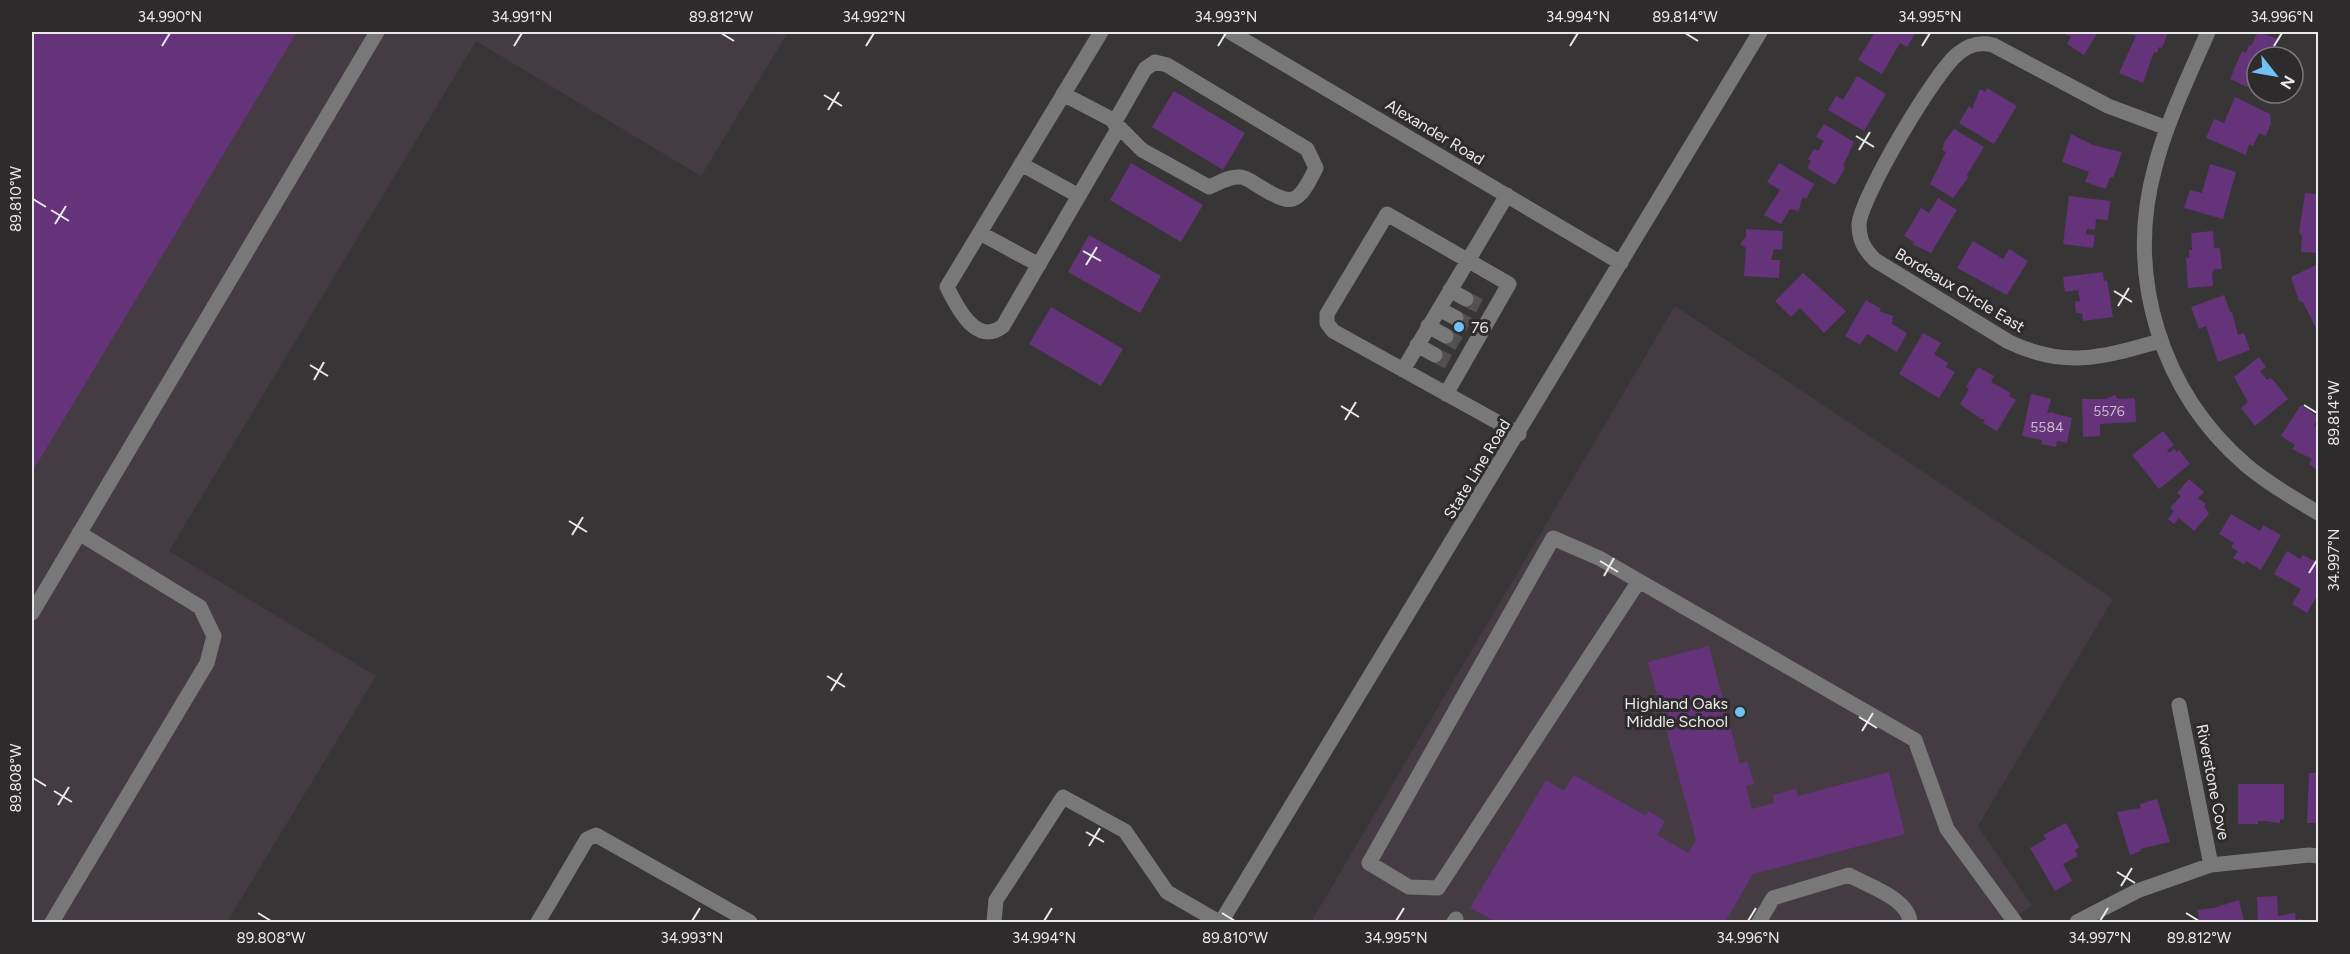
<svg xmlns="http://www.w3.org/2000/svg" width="2350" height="954" viewBox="0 0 2350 954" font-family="Figtree,sans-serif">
  <rect width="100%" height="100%" fill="#383537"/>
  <path fill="#443c42" d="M 32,32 L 788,32 L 701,176 L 476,41 L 169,551 L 376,676 L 227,922 L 32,922 Z
    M 1675,306 L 2113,599 L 1978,826 L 2032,906 L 2006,922 L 1311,922 Z"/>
  <path fill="#653379" d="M 32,32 L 297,32 L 32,472 Z
    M 1875,32 L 1915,34 L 1907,47 L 1900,43 L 1882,74 L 1858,60 Z
    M 2060,32 L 2098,32 L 2084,55 L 2067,44 L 2071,37 Z
    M 2126,32 L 2168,33 L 2162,48 L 2159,47 L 2157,53 L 2154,52 L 2143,83 L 2119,73 L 2136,36 Z
    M 2258,32 L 2278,39 L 2271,55 L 2277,57 L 2257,57 L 2257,82 L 2254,90 L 2230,79 L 2242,51 L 2246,53 L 2249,45 L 2251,46 Z
    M 1857,76 L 1886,94 L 1864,131 L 1828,110 L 1836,96 L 1843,100 Z
    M 1987,88 L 2017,106 L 1994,144 L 1959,123 L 1969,106 L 1972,109 L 1980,89 L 1985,92 Z
    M 1174,91 L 1245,133 L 1223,170 L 1152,127 Z
    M 2235,97 L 2270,114 L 2271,123 L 2266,136 L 2259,133 L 2253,146 L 2249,144 L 2246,155 L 2206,138 L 2214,119 L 2224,123 Z
    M 1824,124 L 1854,142 L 1843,166 L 1845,168 L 1835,185 L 1807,168 L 1811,161 L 1808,159 L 1814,149 L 1818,151 L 1824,141 L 1816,137 Z
    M 1954,129 L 1984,147 L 1967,175 L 1968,178 L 1953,198 L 1930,184 L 1946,152 L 1942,150 L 1945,141 Z
    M 2071,134 L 2093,145 L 2122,152 L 2113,178 L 2110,177 L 2106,189 L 2085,182 L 2089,172 L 2062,162 Z
    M 1131,163 L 1203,205 L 1181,242 L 1110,200 Z
    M 1779,163 L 1814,184 L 1806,199 L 1803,197 L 1801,201 L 1799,211 L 1790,209 L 1781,224 L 1764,215 L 1780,190 L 1767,182 Z
    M 2210,164 L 2236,172 L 2223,219 L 2184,208 L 2190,190 L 2202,193 Z
    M 2305,193 L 2318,194 L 2318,253 L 2301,252 L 2302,236 L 2299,232 Z
    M 2069,196 L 2110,201 L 2108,220 L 2096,219 L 2095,230 L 2087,229 L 2086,234 L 2095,235 L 2093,248 L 2063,244 Z
    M 1938,198 L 1957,210 L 1931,253 L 1912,244 L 1914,242 L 1904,236 L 1921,208 L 1929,213 Z
    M 1746,229 L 1783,231 L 1782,250 L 1774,249 L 1771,260 L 1780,260 L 1779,278 L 1744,276 L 1746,248 L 1740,244 L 1746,237 Z
    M 2213,231 L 2214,248 L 2220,248 L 2222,269 L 2215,269 L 2212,273 L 2213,286 L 2188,288 L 2186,258 L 2189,258 L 2189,250 L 2192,250 L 2191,233 Z
    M 1089,235 L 1161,276 L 1140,313 L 1068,272 Z
    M 1973,241 L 2003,259 L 2009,249 L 2028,261 L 2007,295 L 1957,268 Z
    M 2316,265 L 2318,271 L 2317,330 L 2303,302 L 2299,301 L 2291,277 Z
    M 2103,272 L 2104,281 L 2107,280 L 2113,317 L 2083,321 L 2082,313 L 2076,313 L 2075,302 L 2080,301 L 2078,290 L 2065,292 L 2063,277 Z
    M 1803,273 L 1846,311 L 1824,333 L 1800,308 L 1791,317 L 1775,301 Z
    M 2224,295 L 2230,312 L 2232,312 L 2238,335 L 2244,333 L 2250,350 L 2218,362 L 2206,326 L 2199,329 L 2191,307 Z
    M 1866,300 L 1881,309 L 1879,311 L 1893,316 L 1892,324 L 1907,333 L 1897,352 L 1867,334 L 1860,345 L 1845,336 Z
    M 1051,307 L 1123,349 L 1101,386 L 1029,344 Z
    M 1923,333 L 1941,343 L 1934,354 L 1948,363 L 1946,367 L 1955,372 L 1939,398 L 1899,374 Z
    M 2259,357 L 2266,367 L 2260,371 L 2267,380 L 2270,378 L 2274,381 L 2288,399 L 2255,426 L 2241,408 L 2248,402 L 2234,377 Z
    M 1978,367 L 1994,376 L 1991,382 L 2011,393 L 2009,396 L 2016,400 L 1997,431 L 1983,423 L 1985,419 L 1981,419 L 1960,404 L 1969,389 L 1966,387 Z
    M 2031,394 L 2051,399 L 2047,414 L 2050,412 L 2072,418 L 2067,443 L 2057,441 L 2056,447 L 2041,444 L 2042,440 L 2022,436 Z
    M 2115,395 L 2118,399 L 2135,398 L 2136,422 L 2100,424 L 2100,436 L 2083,437 L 2082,399 L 2106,399 Z
    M 2301,405 L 2318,417 L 2314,425 L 2318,428 L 2318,471 L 2309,464 L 2312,459 L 2292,449 L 2295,445 L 2281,436 Z
    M 2163,431 L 2174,445 L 2167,450 L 2169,453 L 2174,449 L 2177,452 L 2179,450 L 2190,464 L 2159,489 L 2132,455 Z
    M 2189,479 L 2204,492 L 2198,498 L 2206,504 L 2204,506 L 2209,514 L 2194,531 L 2179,518 L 2174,524 L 2168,519 L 2174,511 L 2170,508 L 2181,496 L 2177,493 Z
    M 2231,514 L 2260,531 L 2263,525 L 2281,535 L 2261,570 L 2246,561 L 2244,564 L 2233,558 L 2238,551 L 2231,547 L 2234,543 L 2219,534 Z
    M 2287,551 L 2300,559 L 2303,555 L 2318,563 L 2316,567 L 2318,569 L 2318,594 L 2307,613 L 2292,604 L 2301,589 L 2274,574 Z
    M 1709,646 L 1740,764 L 1747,761 L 1754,784 L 1746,786 L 1752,809 L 1774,803 L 1773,795 L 1796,789 L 1798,796 L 1889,772 L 1905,834 L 1753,874 L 1725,922 L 1496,922 L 1470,908 L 1546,780 L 1564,791 L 1574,775 L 1646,816 L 1648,811 L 1665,821 L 1657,835 L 1688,853 L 1696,840 L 1648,662 Z
    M 2309,773 L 2318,773 L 2318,823 L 2307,823 Z
    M 2238,784 L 2284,784 L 2284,820 L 2280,819 L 2280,823 L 2264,821 L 2258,821 L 2258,824 L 2238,824 Z
    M 2157,799 L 2170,842 L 2140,849 L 2141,851 L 2130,855 L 2117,812 L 2141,808 L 2140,804 Z
    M 2066,823 L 2079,847 L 2075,850 L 2078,856 L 2063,864 L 2072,881 L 2055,891 L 2030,848 L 2046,839 L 2043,835 Z
    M 2277,896 L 2278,916 L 2295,913 L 2296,920 L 2302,919 L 2302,922 L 2258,922 L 2257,897 Z
    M 2239,900 L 2244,922 L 2200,922 L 2197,910 L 2214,908 Z"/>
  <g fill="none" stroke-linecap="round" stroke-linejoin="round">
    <path stroke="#535052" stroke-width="15" stroke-dasharray="15 8" stroke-linecap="butt" d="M 1466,299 L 1484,308
      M 1456,318 L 1474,328
      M 1446,336 L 1463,346
      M 1435,355 L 1453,364"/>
    <path stroke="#797878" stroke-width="15" d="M 1101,32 L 947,287 C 957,307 976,347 1003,326 L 1119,127
      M 1230,32 L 1621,263
      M 2208,32 C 2189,76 2167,121 2155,167 C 2125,276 2161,392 2246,465 C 2268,484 2294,498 2318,513
      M 1063,94 L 1111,119 L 1142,150 L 1209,187 C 1219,183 1229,176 1240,177 C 1246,177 1252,182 1257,185 C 1293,207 1297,206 1316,168 L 1307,149 L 1167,65 L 1155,62 L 1145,69 L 1114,123
      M 1021,164 L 1079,196
      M 980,233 L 1039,265
      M 1450,290 L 1466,299
      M 1439,309 L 1456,318
      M 1428,326 L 1446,336
      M 2160,341 C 2103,357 2066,369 2009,342 L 1875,260 C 1864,249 1859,240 1859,224 C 1861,197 1937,68 1959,53 C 1970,44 1980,42 1993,45 L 2108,106 L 2167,128
      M 1417,345 L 1435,355
      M 1403,370 L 1507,195
      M 1446,394 L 1509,284 L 1387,214 L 1327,314 L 1327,323 L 1333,331 L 1519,434
      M 1639,581 L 1438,888 L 1409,887 L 1369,863 L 1553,538 L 1599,558 L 1639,581 L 1915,740 L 1947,829 L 2015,922
      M 32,613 L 377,32
      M 2179,705 L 2211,865
      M 52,922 L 207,663 L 214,636 L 200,607 L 79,533
      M 538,922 L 587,839 L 596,835 L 750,922
      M 994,922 L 996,900 L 1063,797 L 1125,831 L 1167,892 L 1219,922
      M 1221,922 L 1760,32
      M 1454,922 L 1456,919
      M 1759,922 L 1773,898 L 1849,875 C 1868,886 1908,898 1910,922
      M 2077,922 L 2137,891 L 2211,865 L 2309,855 L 2318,856"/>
  </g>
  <path fill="none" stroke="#eae9ea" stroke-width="2" d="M 721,33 L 734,41M 1685,33 L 1698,41M 162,46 L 170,33M 514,46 L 522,33M 866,46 L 874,33M 1218,46 L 1226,33M 1570,46 L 1578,33M 1922,46 L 1930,33M 2274,46 L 2282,33M 824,95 L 842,106M 828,110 L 839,92M 1856,136 L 1874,147M 1859,150 L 1870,132M 33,199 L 46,207M 51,210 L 69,221M 55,224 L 66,206M 1083,251 L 1101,261M 1086,265 L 1097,247M 2114,291 L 2132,302M 2118,306 L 2129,288M 310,365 L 328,376M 314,380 L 324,362M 2304,405 L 2317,413M 1341,406 L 1359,417M 1345,420 L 1356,402M 569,521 L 587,532M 572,535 L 583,517M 1600,561 L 1618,572M 2309,573 L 2317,560M 1604,576 L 1614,558M 827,676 L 845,687M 831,691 L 842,673M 1859,717 L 1877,728M 1862,731 L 1873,713M 33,778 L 46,786M 54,791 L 72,802M 58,805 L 69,787M 1086,832 L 1104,842M 1089,846 L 1100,828M 2117,872 L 2135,883M 2121,886 L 2132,868M 258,913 L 271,921M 1222,913 L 1235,921M 2186,913 L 2199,921M 692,921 L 700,908M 1044,921 L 1052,908M 1396,921 L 1404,908M 1748,921 L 1756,908M 2100,921 L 2108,908"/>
  <g fill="#71c1f5" stroke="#2e2b2d" stroke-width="2">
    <circle cx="1459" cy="327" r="6"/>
    <circle cx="1740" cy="712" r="6"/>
  </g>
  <g text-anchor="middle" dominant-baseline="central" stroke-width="6" stroke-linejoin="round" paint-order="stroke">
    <g font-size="14" fill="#c9bcce">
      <text x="2109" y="411">5576</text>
      <text x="2047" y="427">5584</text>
    </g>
    <g font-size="16" fill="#eae9ea" stroke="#2e2b2d">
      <text transform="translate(1435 132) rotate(31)">Alexander Road</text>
      <text transform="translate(1960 290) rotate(31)">Bordeaux Circle East</text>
      <text transform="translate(1477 469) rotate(-59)">State Line Road</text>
      <text transform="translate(2213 782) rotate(79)">Riverstone Cove</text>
    </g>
    <g font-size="16" fill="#eae9ea" stroke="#2e2b2d" text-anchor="start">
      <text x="1471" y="327">76</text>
      <text x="1728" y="703" text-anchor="end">Highland Oaks<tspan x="1728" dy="18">Middle School</tspan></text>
    </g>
  </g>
  <rect width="2350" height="954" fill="none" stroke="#2e2b2d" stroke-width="66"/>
  <g transform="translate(2275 75) rotate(121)"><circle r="28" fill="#2e2b2d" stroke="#797779" stroke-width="1.5"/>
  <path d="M0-4.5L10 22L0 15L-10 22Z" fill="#71c1f5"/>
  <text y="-9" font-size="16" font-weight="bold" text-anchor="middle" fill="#eae9ea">N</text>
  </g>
  <rect x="33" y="33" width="2284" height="888" fill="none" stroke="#eae9ea" stroke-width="2"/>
  <g font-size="15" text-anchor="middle" fill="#eae9ea">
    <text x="170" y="22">34.990°N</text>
    <text x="522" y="22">34.991°N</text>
    <text x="721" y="22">89.812°W</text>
    <text x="874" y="22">34.992°N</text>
    <text x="1226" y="22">34.993°N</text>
    <text x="1578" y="22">34.994°N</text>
    <text x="1685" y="22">89.814°W</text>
    <text x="1930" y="22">34.995°N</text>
    <text x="2282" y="22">34.996°N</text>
    <text transform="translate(16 199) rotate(-90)" y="5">89.810°W</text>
    <text transform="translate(2334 413) rotate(-90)" y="5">89.814°W</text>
    <text transform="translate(2334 560) rotate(-90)" y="5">34.997°N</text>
    <text transform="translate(16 778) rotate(-90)" y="5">89.808°W</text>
    <text x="271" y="943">89.808°W</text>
    <text x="692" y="943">34.993°N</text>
    <text x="1044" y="943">34.994°N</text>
    <text x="1235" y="943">89.810°W</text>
    <text x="1396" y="943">34.995°N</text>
    <text x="1748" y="943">34.996°N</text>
    <text x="2100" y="943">34.997°N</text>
    <text x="2199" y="943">89.812°W</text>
  </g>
</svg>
